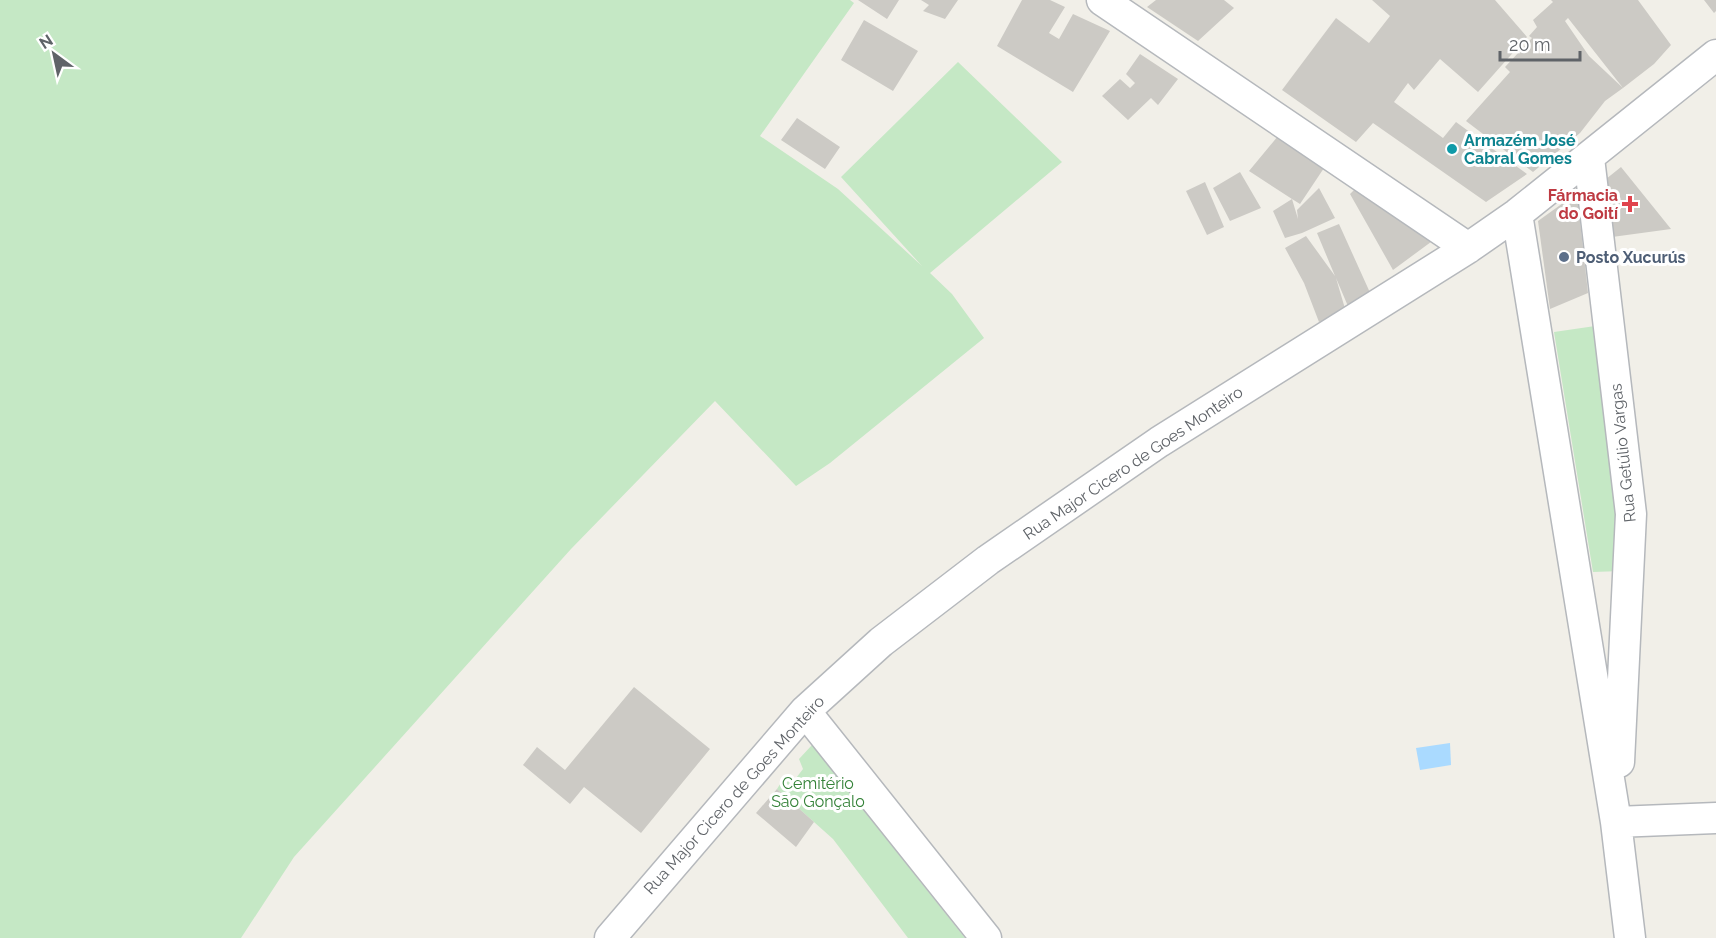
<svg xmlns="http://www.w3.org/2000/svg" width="1716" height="938" viewBox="0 0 1716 938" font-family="Raleway,sans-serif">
  <rect width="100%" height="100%" fill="#f1efe8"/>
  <path fill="#c5e8c5" d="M 0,0 L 850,0 L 854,3 L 760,136 L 838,189 L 922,266 L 841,177 L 958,62 L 1062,162 L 930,273 L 952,294 L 984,338 L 830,463 L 796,486 L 715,401 L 571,549 L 294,857 L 241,938 L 0,938 Z
    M 1602,325 L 1622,571 L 1593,572 L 1554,332 Z
    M 812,745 L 965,938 L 908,938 L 833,839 L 777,789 L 782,781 L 793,782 L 803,769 L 799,759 Z"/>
  <path fill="#aadaff" d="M 1450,743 L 1451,765 L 1420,770 L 1416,748 Z"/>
  <path fill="#cccac5" d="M 858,0 L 899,0 L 887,19 Z
    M 921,0 L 958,0 L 945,19 L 923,11 L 929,5 Z
    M 1022,0 L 1050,0 L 1065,7 L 1049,33 L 1059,39 L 1073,14 L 1110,31 L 1073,92 L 997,46 Z
    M 1156,0 L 1224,0 L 1234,8 L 1198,41 L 1147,7 Z
    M 1372,0 L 1495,0 L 1527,37 L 1478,92 L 1440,59 L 1414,90 L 1408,83 L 1394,102 L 1443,138 L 1456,122 L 1527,174 L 1486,202 L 1373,123 L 1356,142 L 1282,90 L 1336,18 L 1369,43 L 1390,16 Z
    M 1551,0 L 1638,0 L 1671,45 L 1654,64 L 1623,88 L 1568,18 L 1565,21 L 1589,56 L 1623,88 L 1605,101 L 1580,133 L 1533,172 L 1466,121 L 1510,72 L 1505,67 L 1532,38 L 1529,36 L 1537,27 L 1533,20 L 1553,2 Z
    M 1704,0 L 1716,0 L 1716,11 L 1714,13 Z
    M 864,20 L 918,51 L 893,91 L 841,60 Z
    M 1140,54 L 1178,79 L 1158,105 L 1151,98 L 1128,120 L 1102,96 L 1120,79 L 1130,88 L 1135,83 L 1126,74 Z
    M 797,118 L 840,147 L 825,169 L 781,140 Z
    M 1278,136 L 1326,165 L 1300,204 L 1292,199 L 1298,219 L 1297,210 L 1319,188 L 1335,218 L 1302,233 L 1285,238 L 1273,211 L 1292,199 L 1249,171 Z
    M 1621,167 L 1671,229 L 1612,237 L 1606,179 Z
    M 1240,172 L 1261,208 L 1230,221 L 1213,188 Z
    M 1205,182 L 1224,227 L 1207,235 L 1186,191 Z
    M 1359,185 L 1435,239 L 1393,270 L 1350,194 Z
    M 1577,193 L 1588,293 L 1550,309 L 1538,221 Z
    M 1339,224 L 1372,297 L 1350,311 L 1336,278 L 1346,312 L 1319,322 L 1304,283 L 1285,248 L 1306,236 L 1335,276 L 1317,233 Z
    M 634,687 L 710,749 L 641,833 L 584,787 L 570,804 L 523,765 L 537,747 L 565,770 Z
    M 777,789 L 814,822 L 796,847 L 756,813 Z"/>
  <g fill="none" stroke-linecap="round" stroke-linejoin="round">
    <defs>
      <path id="minor" d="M 1102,0 L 1468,248
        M 1589,158 L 1631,514 L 1619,762
        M 1517,214 L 1616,822 L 1630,938
        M 805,711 L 986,938
        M 1616,822 L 1716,818
        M 610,938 L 805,711 L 881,642 L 988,560 L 1159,442 L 1468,248 L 1517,214 L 1716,55"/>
    </defs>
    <use href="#minor" stroke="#b5b8bc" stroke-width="33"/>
    <use href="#minor" stroke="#fff" stroke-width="30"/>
  </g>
  <circle fill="#0f9aa8" stroke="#fff" stroke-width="2" cx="1452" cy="149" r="6"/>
  <path fill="#e0444e" stroke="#fff" stroke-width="2" d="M1627 195h6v6h6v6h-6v6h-6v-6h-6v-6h6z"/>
  <circle fill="#5c6f8a" stroke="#fff" stroke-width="2" cx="1564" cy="257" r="6"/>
  <g text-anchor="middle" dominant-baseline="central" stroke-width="6" stroke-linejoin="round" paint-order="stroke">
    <g font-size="16" font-weight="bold" fill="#0d838f" stroke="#fff" text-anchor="start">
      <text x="1464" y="140">Armazém José<tspan x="1464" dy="18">Cabral Gomes</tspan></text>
    </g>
    <g font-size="16" font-weight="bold" fill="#be3a42" stroke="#fff" text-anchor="end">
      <text x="1618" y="195">Fármacia<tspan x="1618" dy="18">do Goití</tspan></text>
    </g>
    <g font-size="16" font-weight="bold" fill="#4e5e75" stroke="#fff" text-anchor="start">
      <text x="1576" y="257">Posto Xucurús</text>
    </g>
    <g font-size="16" fill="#5f6368" stroke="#fff">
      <text transform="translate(1623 453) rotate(-96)">Rua Getúlio Vargas</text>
      <text transform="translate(1133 463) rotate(-34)">Rua Major Cicero de Goes Monteiro</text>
      <text transform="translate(734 795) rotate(-48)">Rua Major Cicero de Goes Monteiro</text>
    </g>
    <g font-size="16" fill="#348238" stroke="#fff">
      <text x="818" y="783">Cemitério<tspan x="818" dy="18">São Gonçalo</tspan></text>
    </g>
  </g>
  <g transform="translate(54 54) rotate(327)" stroke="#ffffff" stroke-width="4.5" paint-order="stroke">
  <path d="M0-4.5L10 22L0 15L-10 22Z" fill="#5f6368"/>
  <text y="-9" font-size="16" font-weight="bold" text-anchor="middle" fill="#5f6368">N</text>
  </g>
  <path d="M1500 51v9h80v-9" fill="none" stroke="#5f6368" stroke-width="3"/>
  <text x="1509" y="51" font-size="18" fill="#5f6368" stroke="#ffffff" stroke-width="4.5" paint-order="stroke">20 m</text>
</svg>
